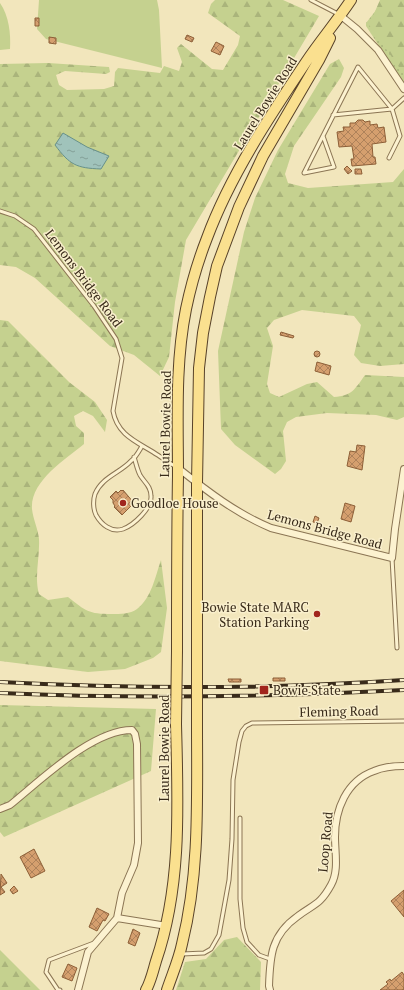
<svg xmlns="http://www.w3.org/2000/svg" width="404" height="990" viewBox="0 0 404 990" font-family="'PT Serif',serif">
  <defs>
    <pattern id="grass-dots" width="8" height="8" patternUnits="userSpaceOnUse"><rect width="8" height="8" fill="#c5d18f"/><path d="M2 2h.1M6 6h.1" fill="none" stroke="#aab47b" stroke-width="1.8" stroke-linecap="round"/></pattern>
    <pattern id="forest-firs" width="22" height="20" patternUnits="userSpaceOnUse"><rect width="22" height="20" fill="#c5d18f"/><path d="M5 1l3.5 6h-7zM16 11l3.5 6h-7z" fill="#aab47b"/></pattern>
    <pattern id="water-ripples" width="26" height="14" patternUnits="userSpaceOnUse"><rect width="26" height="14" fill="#a0c3bb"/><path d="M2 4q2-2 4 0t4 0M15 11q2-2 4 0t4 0" fill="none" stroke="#839f97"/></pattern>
    <pattern id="building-cross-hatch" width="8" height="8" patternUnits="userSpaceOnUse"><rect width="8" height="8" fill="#d59f6e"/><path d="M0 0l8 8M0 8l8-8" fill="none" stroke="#ae825a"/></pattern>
  </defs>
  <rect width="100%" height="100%" fill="#f2e6bc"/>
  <path fill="url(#grass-dots)" d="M 384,0 L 404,0 L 404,84 L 366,26 L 366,23 Z"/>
  <path fill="url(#forest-firs)" d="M 215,0 L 283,0 L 319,16 L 186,240 L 175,302 L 169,357 L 160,376 L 134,355 L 110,346 L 35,278 L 16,267 L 0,265 L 0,64 L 48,63 L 109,67 L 110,72 L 106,74 L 65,71 L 56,75 L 59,85 L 67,90 L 104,89 L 114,86 L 115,72 L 118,68 L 160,73 L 164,66 L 179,71 L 182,62 L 177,48 L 181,44 L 212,69 L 223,70 L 238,45 L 240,36 L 208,13 L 211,4 Z
    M 380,0 L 404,0 L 404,74 L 369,25 Z
    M 339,59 L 344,68 L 341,77 L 294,146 L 285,174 L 288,183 L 308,188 L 393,182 L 404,169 L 404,364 L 380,366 L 361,363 L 354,355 L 361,325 L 354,316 L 302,310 L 274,320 L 267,328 L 273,346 L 267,384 L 270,393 L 279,397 L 307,384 L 317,382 L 334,397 C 352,396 355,389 365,375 L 404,377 L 404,417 L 397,420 L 376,415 L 327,413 L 296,417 L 287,422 L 283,431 L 286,461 L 281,469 L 275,474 L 235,445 L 221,429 L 218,351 L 244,232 L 255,198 L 278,150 L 330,64 Z
    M 0,320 L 8,321 L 69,382 L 95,402 L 107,420 L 105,432 L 93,416 L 83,411 L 74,416 L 76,426 L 84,433 L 84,444 C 65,460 30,481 32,509 C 33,519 38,529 39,539 C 40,558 34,576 39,594 L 48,600 L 68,597 C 86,611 88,614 112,614 C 120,614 130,614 137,609 C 152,597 155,577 161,560 L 167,608 L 161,652 L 153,658 L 125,669 L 88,672 L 0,661 Z
    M 0,705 L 156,709 L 151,771 L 4,837 L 0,832 Z
    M 237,937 L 261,962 L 260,990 L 176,990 L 185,962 L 206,959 L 224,940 Z
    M 0,950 L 40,990 L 0,990 Z"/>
  <path fill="#c5d18f" d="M 39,0 L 157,0 L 159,10 L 162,68 L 46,39 L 37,29 Z
    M 0,3 C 9,16 11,34 10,49 L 0,50 Z"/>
  <path fill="url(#water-ripples)" stroke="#67918a" d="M 63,133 L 87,147 L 109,156 L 101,169 C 76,168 70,165 55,145 Z"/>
  <path fill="url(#building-cross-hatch)" stroke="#8d5f37" d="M 35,18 L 39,18 L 39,26 L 35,26 Z
    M 187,35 L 194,38 L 192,42 L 185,39 Z
    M 49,37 L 56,38 L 56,44 L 49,43 Z
    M 216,42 L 224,46 L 220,55 L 211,51 Z
    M 358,120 L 363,120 L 365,122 L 370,121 L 370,125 L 377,124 L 378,128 L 384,127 L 386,142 L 372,144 L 373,157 L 375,157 L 376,164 L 352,166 L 351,159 L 354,159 L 352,146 L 339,147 L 337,132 L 344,131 L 343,127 L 350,127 L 350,123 L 355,123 Z
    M 347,166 L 352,171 L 348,174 L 344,169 Z
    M 355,169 L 361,169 L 362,174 L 355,174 Z
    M 281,332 L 294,336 L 293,338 L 280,335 Z
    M314 354a3 3 0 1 1 6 0a3 3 0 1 1-6 0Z
    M 317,362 L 331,366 L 329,375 L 315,371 Z
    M 357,445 L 365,446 L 362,470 L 347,466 L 350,451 L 356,452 Z
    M 121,490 L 122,491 L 123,490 L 134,503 L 122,515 L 114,507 L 115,506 L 113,503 L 113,500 L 110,497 L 116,491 L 118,493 Z
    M 345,503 L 355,506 L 351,522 L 341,519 Z
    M 315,516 L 319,518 L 317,523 L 313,522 Z
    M 273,678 L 285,678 L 285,681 L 273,681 Z
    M 228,679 L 241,679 L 241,682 L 229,682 Z
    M 34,849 L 45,871 L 31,878 L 20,857 Z
    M 1,874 L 7,883 L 1,887 L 5,892 L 0,895 Z
    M 14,886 L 18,891 L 13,894 L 10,890 Z
    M 404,890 L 404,917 L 391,901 Z
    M 97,908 L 109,914 L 105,921 L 103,920 L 97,931 L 89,927 Z
    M 133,929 L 140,933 L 135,946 L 128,943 Z
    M 68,964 L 77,968 L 72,981 L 62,977 Z
    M 402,972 L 404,975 L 404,990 L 380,990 L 388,984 L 386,982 L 390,979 L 391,981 Z"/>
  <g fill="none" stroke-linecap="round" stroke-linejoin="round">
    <defs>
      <path id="service" d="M 311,0 L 338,14
        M 333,115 L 392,109 L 400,136 L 389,158
        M 323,136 L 334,167 L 304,173 L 358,67 L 392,109 L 404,98
        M 0,211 L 15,216 L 34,229 L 94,306 L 116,339 L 122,358 L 113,411 C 117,434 135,441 153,452 C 161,457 168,462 176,467
        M 134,457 C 136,463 137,469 140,475 C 144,482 151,486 151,496 C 152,508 134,525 123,529 C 111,533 101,524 96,515 C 93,509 93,500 95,494 C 102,477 120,473 131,461 C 136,457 139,451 142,446
        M 392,558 L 397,648
        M 240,818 L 240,899 L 243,928 L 247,942 L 259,955 L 270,959
        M 182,954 L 204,953 L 211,949 L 219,935 L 229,880 L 232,839 L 233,780 L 239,742 L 242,731 L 246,726 L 252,723 L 404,721
        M 60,990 L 58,990 L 46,972 L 49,960 L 94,943"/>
      <path id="minor" d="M 341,16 L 357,29 L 378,50 L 404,89
        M 178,468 C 207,491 237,514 271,528 L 392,558 L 395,529 L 404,469
        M 0,809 L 10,805 C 41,780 92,730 132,730 L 135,734 L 137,744 L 138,843 L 134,865 L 122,893 L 117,918 L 88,952 L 78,990
        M 117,918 L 167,926
        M 270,990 L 269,986 C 270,956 271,935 298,916 C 314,904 320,905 331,885 C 339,871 335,853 335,837 C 335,810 346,781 374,771 C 383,767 394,766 404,766"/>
      <path id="primary" d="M 197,649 L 197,483 L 199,368 L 203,333 L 210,297 L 217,266 L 239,207 L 263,156 L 319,60 L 330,38
        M 177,651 C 177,593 177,534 178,476 C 178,420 175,364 186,309 C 191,285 198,261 207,238 C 230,176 269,117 306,62 C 320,41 337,21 351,0
        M 146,990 C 151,981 153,971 156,961 C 182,885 178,804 176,724
        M 167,990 C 172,975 179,959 182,944 C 200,872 197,798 197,724"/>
    </defs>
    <use href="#service" stroke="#8b7554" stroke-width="5"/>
    <use href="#minor" stroke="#8b7554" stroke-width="8"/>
    <use href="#primary" stroke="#584229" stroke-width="12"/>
    <use href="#service" stroke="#fcf2d0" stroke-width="3"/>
    <use href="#minor" stroke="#fcf2d0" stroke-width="6"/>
    <use href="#primary" stroke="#fae08f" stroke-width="10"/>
    <defs>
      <path id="rail" d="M 0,682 C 134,689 270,689 404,680
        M 0,693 C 134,699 270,697 404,690"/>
    </defs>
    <use href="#rail" stroke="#392b1a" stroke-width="4"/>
    <use href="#rail" stroke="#f9efcc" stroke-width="2.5" stroke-dasharray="8" stroke-linecap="butt"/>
    <defs>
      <path id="primary-bridge" d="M 176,724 L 177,651
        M 197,724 L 197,649"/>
    </defs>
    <use href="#primary-bridge" stroke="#584229" stroke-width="12" stroke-linecap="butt"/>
    <use href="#primary-bridge" stroke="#fae08f" stroke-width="10"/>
  </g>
  <g fill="#a1251d" stroke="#f9efcc" stroke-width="1.5">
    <circle cx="123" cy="503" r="4"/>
    <circle cx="317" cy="614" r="4"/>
    <rect x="259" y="685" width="10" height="10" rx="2"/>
  </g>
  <g text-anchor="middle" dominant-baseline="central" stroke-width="3" stroke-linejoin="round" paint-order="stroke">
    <g font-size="13" fill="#392b1a" stroke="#f9efcc">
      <text transform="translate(265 103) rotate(-58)">Laurel Bowie Road</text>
      <text transform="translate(84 278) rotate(53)">Lemons Bridge Road</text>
      <text transform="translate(165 424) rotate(-89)">Laurel Bowie Road</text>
      <text transform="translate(325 529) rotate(15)">Lemons Bridge Road</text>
      <text transform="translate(339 711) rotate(-1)">Fleming Road</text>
      <text transform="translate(164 748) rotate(-90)">Laurel Bowie Road</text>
      <text transform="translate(325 842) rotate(-85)">Loop Road</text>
    </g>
    <g font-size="13" fill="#392b1a" stroke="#f9efcc" text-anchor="start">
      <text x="131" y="503">Goodloe House</text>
      <text x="309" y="607" text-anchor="end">Bowie State MARC<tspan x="309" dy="15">Station Parking</tspan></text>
      <text x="273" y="690">Bowie State</text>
    </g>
  </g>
</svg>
